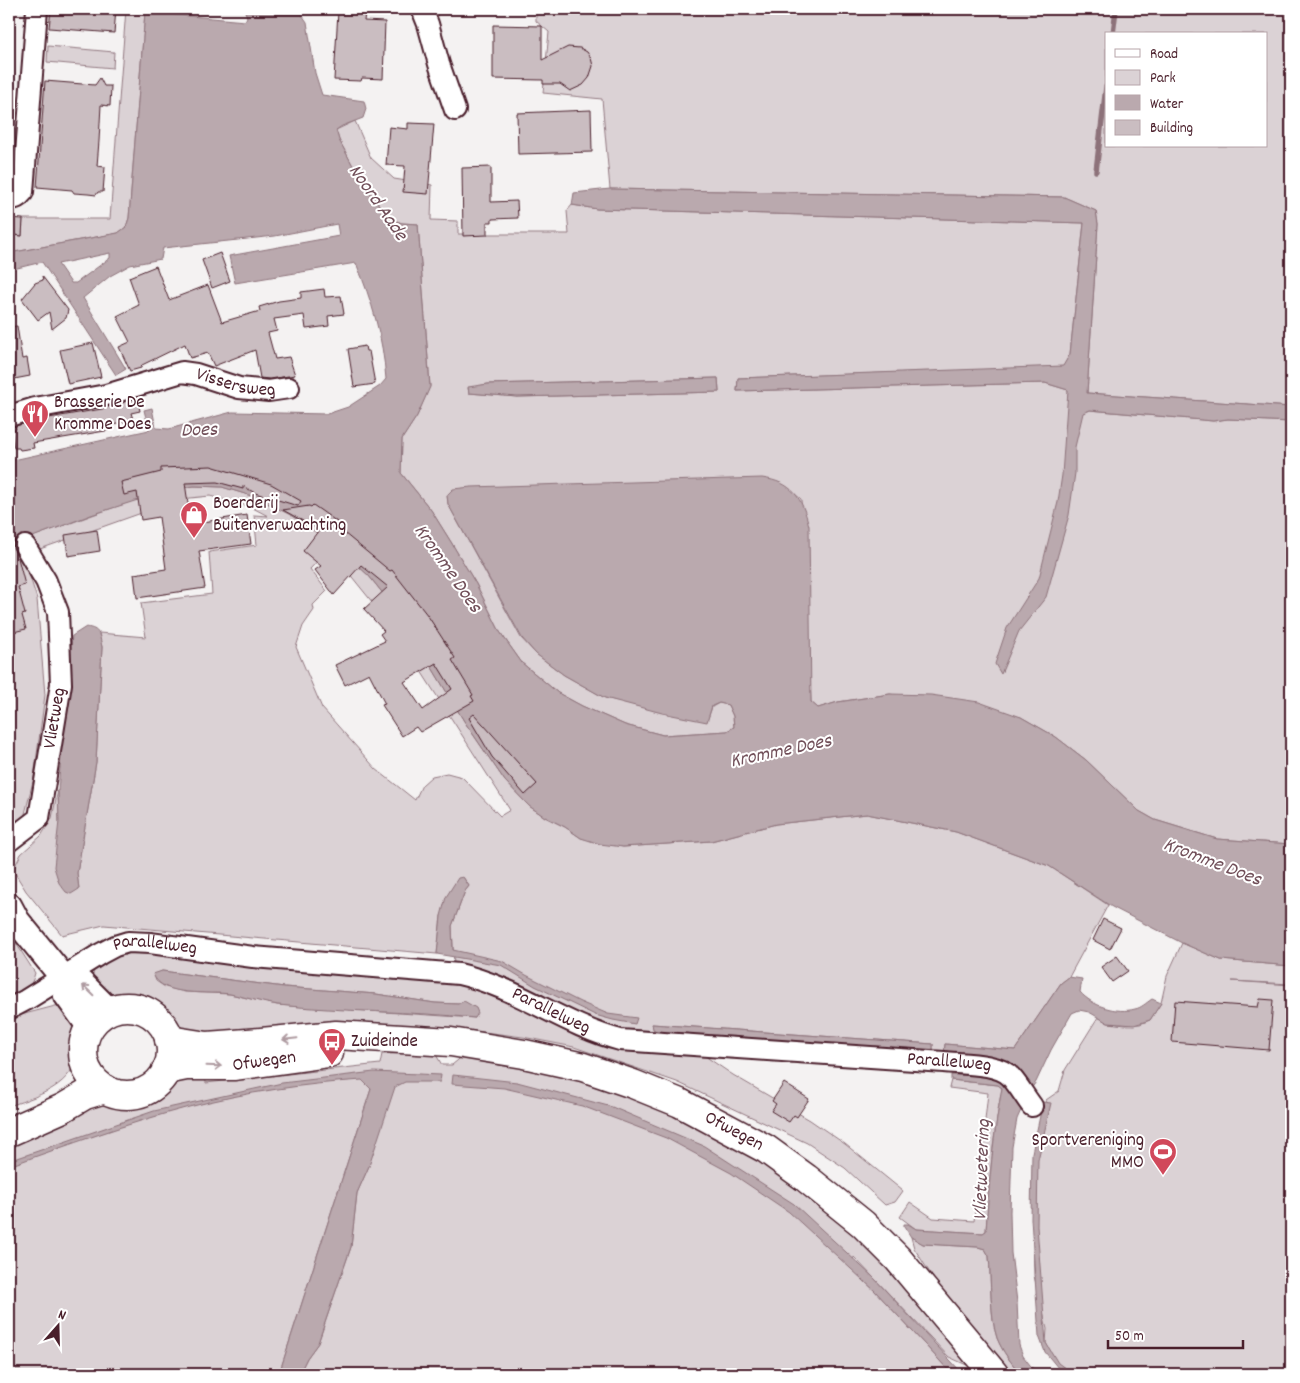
<svg xmlns="http://www.w3.org/2000/svg" width="1300" height="1383" viewBox="0 0 1300 1383" font-family="Dekko,sans-serif">
  <rect width="100%" height="100%" fill="#f4f2f2"/>
  <filter id="ink" filterUnits="userSpaceOnUse"><feTurbulence type="fractalNoise" baseFrequency=".02" numOctaves="2"/><feDisplacementMap in="SourceGraphic" scale="10" xChannelSelector="R" yChannelSelector="G"/><feConvolveMatrix kernelMatrix="1 2 1 2 8 2 1 2 1" color-interpolation-filters="sRGB"/></filter>
  <g filter="url(#ink)">
    <path fill="#dbd2d5" stroke="#927880" fill-rule="evenodd" d="M 126,9 L 145,9 L 145,12 L 129,218 L 126,227 L 118,233 L 9,253 L 9,235 L 22,236 L 23,219 L 110,219 Z
      M 536,9 L 1291,9 L 1291,407 L 1087,393 L 1084,413 L 1090,410 L 1213,421 L 1228,419 L 1291,422 L 1291,844 L 1217,839 L 1155,820 L 1139,811 L 1086,760 L 1056,737 L 1021,717 L 890,694 L 838,702 L 818,708 L 811,702 L 801,499 L 795,494 L 447,495 L 448,504 L 521,638 L 536,654 L 564,675 L 605,698 L 707,721 L 712,707 L 719,703 L 728,705 L 733,716 L 734,727 L 727,731 L 663,735 L 625,725 L 582,706 L 558,693 L 522,663 L 500,632 L 476,584 L 451,542 L 431,510 L 401,473 L 402,439 L 417,416 L 430,386 L 418,224 L 402,223 L 388,218 L 358,175 L 339,140 L 336,130 L 355,121 L 371,158 L 394,179 L 432,185 L 431,220 L 458,221 L 458,234 L 569,234 L 567,211 L 572,205 L 597,209 L 1084,223 L 1070,354 L 1063,367 L 738,378 L 737,391 L 1045,383 L 1068,390 L 1087,393 L 1098,224 L 1096,211 L 1064,197 L 610,189 L 602,99 L 543,93 L 549,32 L 536,21 ZM 1106,34 L 1266,34 L 1266,146 L 1106,146 ZM 718,378 L 719,392 L 517,397 L 469,393 L 468,388 L 488,384 Z
      M 48,46 L 114,52 L 113,68 L 47,62 Z
      M 194,486 L 222,487 L 255,497 L 289,514 L 339,548 L 369,576 L 401,616 L 464,721 L 505,781 L 529,806 L 545,817 L 565,827 L 581,838 L 623,847 L 711,841 L 776,824 L 867,814 L 956,832 L 1049,866 L 1108,905 L 1069,977 L 1061,983 L 1015,1050 L 945,1044 L 944,1055 L 933,1053 L 933,1044 L 652,1024 L 662,1035 L 622,1034 L 454,966 L 452,926 L 465,891 L 469,886 L 463,877 L 441,916 L 437,954 L 104,925 L 62,935 L 26,891 L 13,870 L 21,854 L 41,836 L 52,818 L 58,790 L 59,821 L 79,889 L 77,873 L 96,762 L 102,647 L 99,633 L 146,637 L 141,603 L 212,594 L 209,552 L 257,545 L 254,515 L 268,516 L 251,507 L 210,496 L 181,499 L 23,555 L 37,599 L 45,695 L 34,777 L 24,818 L 9,830 L 9,544 C 71,526 130,496 194,486 ZM 325,553 L 344,567 L 394,629 L 510,810 L 500,816 L 462,777 L 447,773 L 432,776 L 422,785 L 415,800 L 376,769 L 322,708 L 296,647 L 303,626 L 314,610 L 313,605 L 327,591 L 310,569 Z
      M 9,932 L 35,973 C 31,990 23,992 9,1000 Z
      M 1182,943 L 1221,960 L 1291,966 L 1291,984 L 1232,981 L 1291,985 L 1291,1374 L 1086,1374 L 1072,1372 L 1057,1364 L 1046,1343 L 1047,1329 L 1034,1276 L 1032,1207 L 1036,1144 L 1046,1100 L 1059,1091 L 1065,1070 L 1098,1017 L 1108,1023 L 1126,1025 L 1140,1024 L 1150,1020 L 1161,1003 L 1167,976 Z
      M 138,948 L 443,980 L 480,987 L 566,1029 L 699,1052 L 733,1075 L 810,1120 L 845,1144 L 903,1191 L 895,1202 L 885,1205 L 845,1168 L 807,1143 L 677,1082 L 574,1047 L 523,1037 L 453,1028 L 393,1025 L 201,1040 L 175,1032 L 168,1019 L 160,1012 L 141,1003 L 115,999 L 92,979 L 95,965 ZM 162,971 L 284,987 L 376,994 L 435,1003 L 458,1004 L 475,1018 L 277,1005 L 230,994 L 185,992 L 165,987 L 156,981 L 154,975 Z
      M 63,1004 C 74,1018 74,1022 77,1040 C 82,1083 42,1095 9,1106 L 9,1018 Z
      M 435,1053 L 442,1065 L 452,1065 L 464,1055 L 577,1076 L 649,1099 L 759,1154 L 872,1248 L 971,1367 L 949,1357 L 854,1257 L 851,1268 L 875,1291 L 952,1374 L 299,1374 L 307,1358 L 318,1343 L 351,1247 L 357,1193 L 369,1166 L 371,1089 L 279,1374 L 21,1374 L 9,1371 L 9,1138 L 99,1101 L 129,1105 L 151,1099 L 174,1080 L 205,1072 L 206,1083 L 380,1064 L 382,1054 Z
      M 951,1080 L 998,1085 L 1002,1088 C 993,1136 989,1183 986,1231 L 983,1233 L 916,1229 L 900,1217 L 910,1202 L 933,1218 L 974,1221 L 988,1093 L 949,1088 Z
      M 911,1237 L 923,1244 L 978,1247 L 985,1249 L 989,1256 C 991,1279 990,1318 997,1338 C 1002,1351 1012,1364 1021,1374 L 1009,1374 L 946,1298 L 914,1248 Z"/>
    <path fill="#baa9ae" stroke="#8d727a" fill-rule="evenodd" d="M 244,9 L 298,9 L 307,22 L 315,73 L 322,95 L 364,101 L 366,109 L 363,118 L 342,126 L 336,130 L 339,140 L 358,175 L 388,218 L 402,223 L 418,224 L 430,387 L 417,416 L 402,439 L 401,473 L 431,510 L 451,542 L 476,584 L 500,632 L 522,663 L 558,693 L 582,706 L 625,725 L 663,735 L 727,731 L 734,727 L 733,716 L 728,705 L 719,703 L 712,706 L 707,722 L 662,713 L 605,698 L 564,675 L 536,654 L 522,638 L 448,504 L 447,495 L 453,489 L 471,487 L 762,478 C 792,482 802,497 809,526 L 811,702 L 818,708 L 838,702 L 890,694 L 931,695 L 979,702 L 1021,717 L 1056,737 L 1086,760 L 1139,811 L 1155,820 L 1217,839 L 1291,844 L 1291,966 L 1221,960 L 1182,943 L 1112,907 L 1049,866 L 956,832 L 867,814 L 776,824 L 711,841 L 623,847 L 600,844 L 581,838 L 565,827 L 545,817 L 529,806 L 505,781 L 464,721 L 401,616 L 369,576 L 339,548 L 317,532 L 289,514 L 255,497 L 222,487 L 194,486 L 169,490 L 91,515 L 30,538 L 9,544 L 9,461 L 149,430 L 144,410 L 152,408 L 156,428 L 169,429 L 232,412 L 327,414 L 348,407 L 380,386 L 386,379 C 383,338 372,301 356,263 L 235,283 L 229,256 L 339,236 L 337,224 L 275,236 L 163,248 L 161,259 L 130,265 L 110,276 L 83,298 L 126,369 L 116,375 L 42,262 L 9,270 L 9,253 L 118,233 L 126,227 L 129,218 L 145,12 L 245,21 L 247,17 ZM 110,253 L 110,258 L 76,283 L 71,283 L 58,264 Z
      M 610,189 L 1064,197 L 1096,211 L 1098,224 L 1087,393 L 1291,407 L 1291,422 L 1228,419 L 1213,421 L 1090,410 L 1083,413 L 1075,447 L 1075,473 L 1069,515 L 1046,597 L 1019,631 L 1001,674 L 995,664 L 1007,628 L 1039,578 L 1058,502 L 1062,475 L 1068,390 L 1045,383 L 737,391 L 738,378 L 1063,366 L 1070,354 L 1084,223 L 597,209 L 572,205 L 574,193 Z
      M 718,378 L 719,392 L 517,397 L 469,393 L 468,387 L 488,384 Z
      M 86,627 C 100,629 99,634 102,647 L 96,762 L 77,873 L 79,889 L 71,894 L 66,892 L 59,883 L 54,867 L 59,821 L 58,790 L 72,636 Z
      M 463,877 L 469,886 L 465,891 L 452,926 L 453,950 L 502,961 L 526,975 L 580,1002 L 608,1014 L 637,1018 L 635,1024 L 613,1020 L 595,1015 L 535,986 L 501,965 L 437,954 L 441,916 L 446,897 L 458,878 Z
      M 162,971 L 284,987 L 376,994 L 435,1003 L 458,1004 L 464,1001 L 476,1008 L 478,1013 L 475,1018 C 410,1011 343,1012 278,1005 C 262,1003 246,997 230,994 C 210,991 162,998 153,974 Z
      M 1069,977 L 1082,979 L 1080,992 C 1092,1006 1117,1014 1135,1009 C 1141,1008 1146,1003 1152,999 L 1161,1003 L 1150,1020 L 1134,1025 L 1108,1023 L 1089,1012 L 1079,1010 L 1072,1013 L 1051,1050 L 1036,1082 L 1030,1090 L 1017,1119 L 1012,1147 L 1010,1212 L 1011,1253 L 1017,1302 L 1019,1345 L 1023,1356 L 1037,1374 L 1021,1374 C 1012,1364 1002,1351 997,1338 C 990,1318 991,1279 989,1256 L 985,1249 L 978,1247 L 923,1244 L 911,1237 L 904,1226 L 904,1224 L 908,1224 L 916,1229 L 983,1233 L 986,1231 C 989,1183 993,1136 1002,1088 L 998,1085 L 951,1080 L 951,1075 L 984,1076 L 1004,1082 L 1018,1075 L 1014,1065 L 1008,1062 L 944,1055 L 945,1044 L 1015,1050 L 1061,983 Z
      M 652,1024 L 933,1044 L 933,1053 L 663,1035 L 653,1029 Z
      M 374,1072 L 441,1075 L 440,1082 L 405,1082 L 395,1087 L 369,1166 L 357,1193 L 351,1247 L 318,1343 L 307,1358 L 299,1374 L 279,1374 L 371,1089 L 362,1080 C 304,1084 246,1092 189,1107 C 128,1123 68,1145 9,1166 L 9,1161 L 154,1111 L 282,1083 Z
      M 453,1075 L 517,1082 L 612,1107 L 704,1146 L 794,1204 L 873,1277 L 963,1374 L 952,1374 L 875,1291 L 789,1212 L 731,1173 L 666,1138 L 582,1106 L 504,1088 L 452,1084 Z
      M 1043,1102 L 1051,1103 L 1038,1160 L 1037,1226 L 1046,1343 L 1058,1363 L 1073,1374 L 1063,1374 L 1045,1352 L 1039,1336 L 1031,1219 L 1032,1153 Z"/>
    <g fill="none" stroke-linecap="round" stroke-linejoin="round">
      <path stroke="#8d727a" stroke-width="5.5" d="M 1113,34 L 1116,9
        M 1096,171 L 1106,87"/>
    </g>
    <path fill="#cabdc1" stroke="#4a1f2b" fill-rule="evenodd" d="M 51,9 L 116,9 L 114,33 L 49,28 Z
      M 338,11 L 365,12 L 364,21 L 385,22 L 383,79 L 362,78 L 361,81 L 334,80 Z
      M 493,25 L 542,26 L 542,60 L 568,47 L 580,48 L 587,52 L 591,58 L 593,66 L 589,78 L 583,85 L 570,91 L 560,84 L 543,84 L 543,80 L 493,79 Z
      M 100,78 L 104,86 L 111,86 L 110,106 L 101,105 L 99,141 L 97,166 L 105,167 L 103,192 L 98,192 L 96,195 L 88,194 L 74,193 L 72,190 L 37,187 L 45,81 L 95,85 Z
      M 591,110 L 592,152 L 518,154 L 517,113 Z
      M 408,123 L 434,124 L 428,194 L 403,192 L 405,166 L 386,165 L 389,127 L 408,129 Z
      M 491,167 L 491,202 L 517,201 L 518,218 L 492,219 L 492,222 L 487,222 L 487,235 L 463,236 L 462,168 Z
      M 9,218 L 23,219 L 22,236 L 9,234 Z
      M 220,253 L 230,281 L 212,288 L 202,260 Z
      M 156,266 L 169,300 L 208,285 L 222,322 L 260,311 L 259,307 L 279,301 L 301,298 L 301,292 L 324,289 L 325,297 L 341,296 L 344,314 L 328,316 L 329,326 L 306,329 L 304,315 L 274,319 L 277,331 L 268,333 L 275,359 L 289,357 L 295,375 L 269,379 L 260,378 L 255,350 L 214,366 L 208,353 L 190,358 L 185,344 L 142,365 L 141,368 L 130,371 L 119,347 L 130,342 L 117,316 L 139,305 L 129,277 Z
      M 42,276 L 68,310 L 66,318 L 52,329 L 49,312 L 38,320 L 22,299 L 35,283 L 43,280 Z
      M 17,326 L 22,359 L 27,358 L 30,376 L 9,380 L 9,327 Z
      M 93,343 L 101,377 L 68,384 L 60,350 Z
      M 365,346 L 366,351 L 369,351 L 375,384 L 354,387 L 348,349 Z
      M 137,398 L 140,411 L 131,413 L 133,419 L 110,426 L 111,430 L 33,443 L 34,448 L 20,450 L 19,448 L 14,448 L 11,430 L 16,429 L 15,426 L 37,420 L 102,409 Z
      M 211,466 L 271,484 L 301,501 L 298,506 L 255,493 L 243,486 L 243,489 L 217,482 L 185,483 L 191,524 L 247,515 L 251,544 L 199,551 L 205,588 L 137,598 L 134,574 L 166,569 L 159,517 L 141,520 L 137,492 L 124,495 L 121,482 L 161,472 L 161,468 Z
      M 313,505 L 340,524 L 338,528 L 390,571 L 392,570 L 428,616 L 455,658 L 452,660 L 473,695 L 471,696 L 474,701 L 420,732 L 416,727 L 402,736 L 382,705 L 385,704 L 369,673 L 345,685 L 335,665 L 385,641 L 380,634 L 384,631 L 364,609 L 388,587 L 361,565 L 334,595 L 315,570 L 321,566 L 303,551 L 319,530 L 283,510 L 309,506 L 311,507 ZM 436,663 L 452,689 L 423,710 L 404,682 Z
      M 97,530 L 100,551 L 68,556 L 65,535 Z
      M 14,540 L 13,547 L 18,558 L 25,585 L 18,587 L 25,614 L 22,615 L 26,629 L 9,633 L 9,541 Z
      M 474,714 L 537,784 L 525,795 L 492,757 L 469,718 Z
      M 1103,919 L 1121,928 L 1110,949 L 1093,940 Z
      M 1117,956 L 1128,971 L 1112,982 L 1101,967 Z
      M 1260,999 L 1273,1000 L 1269,1050 L 1172,1042 L 1175,1001 L 1258,1007 Z
      M 784,1083 L 809,1099 L 797,1117 L 794,1115 L 789,1122 L 771,1111 L 776,1104 L 772,1101 Z"/>
    <g fill="none" stroke-linecap="round" stroke-linejoin="round">
      <defs>
        <g id="minor">
          <path d="M 422,9 L 428,24 L 439,64 L 455,110"/>
          <path d="M 9,199 C 16,199 19,197 23,192 L 37,9"/>
          <path id="s1" d="M 9,416 L 35,408 L 106,395 L 182,372 L 196,374 L 239,388 L 269,391 L 289,388"/>
          <path id="s2" d="M 9,841 L 39,818 L 61,684 L 58,612 L 46,581 L 25,546"/>
          <path id="s3" d="M 9,1009 L 26,1000 L 100,954 L 115,946 L 128,942 L 150,943 L 253,957 L 459,974 C 517,987 563,1025 620,1040 L 944,1062 C 963,1064 999,1063 1011,1077 C 1019,1086 1025,1097 1032,1106"/>
        </g>
        <path id="tertiary" d="M 9,906 L 17,921 L 62,976 L 66,994 L 90,1027
          M 62,976 L 81,983 L 109,1011"/>
        <g id="secondary">
          <circle cx="127" cy="1051" r="44"/>
          <path id="s4" d="M 169,1040 L 207,1046 L 261,1042 L 336,1035 L 451,1042 L 524,1054 L 583,1067 L 633,1084 L 680,1103 L 766,1149 L 806,1178 L 863,1224 L 898,1259 L 994,1374"/>
          <path id="s5" d="M 166,1070 L 186,1066 L 235,1066 L 329,1053"/>
          <path d="M 9,1132 L 63,1108 L 85,1095 L 105,1089"/>
        </g>
      </defs>
      <use href="#minor" stroke="#4a1f2b" stroke-width="24"/>
      <use href="#tertiary" stroke="#4a1f2b" stroke-width="29"/>
      <use href="#secondary" stroke="#4a1f2b" stroke-width="31"/>
      <use href="#minor" stroke="#fff" stroke-width="20"/>
      <use href="#tertiary" stroke="#fff" stroke-width="25"/>
      <use href="#secondary" stroke="#fff" stroke-width="28"/>
    </g>
    <defs><path id="oneway-shaft" d="M-6 0H5M1.5-3L5.5 0L1.5 3" fill="none" stroke-width="1.6" stroke-linecap="round" stroke-linejoin="round" transform="scale(1.25)"/></defs>
    <g stroke="#ae9aa0">
      <use href="#oneway-shaft" transform="translate(88 990) rotate(-136)"/>
      <use href="#oneway-shaft" transform="translate(290 1039) rotate(174)"/>
      <use href="#oneway-shaft" transform="translate(214 1066) rotate(2)"/>
    </g>
  </g>
  <defs>
    <symbol id="restaurant-pin" viewBox="-11 -11 22 30"><path d="M0 17L-7.5 6A9.5 9.5 0 1 1 7.5 6Z" fill="#d1495b" stroke="#fff"/><path d="M-5-6h1v4h1v-4h1v4h1v-4h1v5L-1.5 .5V6h-2V.5L-5-1ZM5-6V6H3V1.5H1.5Q1.5-4 5-6Z" fill="#fff"/></symbol>
    <symbol id="shop-pin" viewBox="-11 -11 22 30"><path d="M0 17L-7.5 6A9.5 9.5 0 1 1 7.5 6Z" fill="#d1495b" stroke="#fff"/><path d="M-5-2.5h2.3a2.7 3.5 0 0 1 5.4 0H5L5.5 6h-11ZM-1.5-2.5h3a1.5 2.3 0 0 0-3 0Z" fill="#fff"/></symbol>
    <symbol id="bus-pin" viewBox="-11 -11 22 30"><path d="M0 17L-7.5 6A9.5 9.5 0 1 1 7.5 6Z" fill="#d1495b" stroke="#fff"/><path d="M-5-6H5V4H4V6H2V4H-2V6H-4V4H-5ZM-3.5-4V0h7V-4ZM-3.5 1.2v1.5H-2V1.2ZM2 1.2v1.5H3.5V1.2Z" fill="#fff"/></symbol>
    <symbol id="stadium-pin" viewBox="-11 -11 22 30"><path d="M0 17L-7.5 6A9.5 9.5 0 1 1 7.5 6Z" fill="#d1495b" stroke="#fff"/><path d="M0-5a6.5 5 0 1 0 0 10a6.5 5 0 1 0 0-10ZM-3.5-1.8h7v3.6h-7Z" fill="#fff"/></symbol>
  </defs>
  <g fill-rule="evenodd">
    <use href="#restaurant-pin" x="19" y="398" width="32" height="43"/>
    <use href="#shop-pin" x="178" y="499" width="32" height="43"/>
    <use href="#bus-pin" x="316" y="1026" width="32" height="43"/>
    <use href="#stadium-pin" x="1147" y="1136" width="32" height="43"/>
  </g>
  <g text-anchor="middle" dominant-baseline="central" stroke-width="4" stroke-linejoin="round" paint-order="stroke">
    <g font-size="19" fill="#4a1f2b" stroke="#fff">
      <text stroke="none"><textPath href="#s1" startOffset="234">Vissersweg</textPath></text>
      <text stroke="none"><textPath href="#s2" startOffset="139">Vlietweg</textPath></text>
      <text stroke="none"><textPath href="#s3" startOffset="164">Parallelweg</textPath></text>
      <text stroke="none"><textPath href="#s3" startOffset="569">Parallelweg</textPath></text>
      <text stroke="none"><textPath href="#s5" startOffset="99">Ofwegen</textPath></text>
      <text stroke="none"><textPath href="#s3" startOffset="974">Parallelweg</textPath></text>
      <text stroke="none"><textPath href="#s4" startOffset="582">Ofwegen</textPath></text>
    </g>
    <g font-size="19" fill="#4a1f2b" stroke="#fff" text-anchor="start">
      <text x="54" y="403">Brasserie De<tspan x="54" dy="22">Kromme Does</tspan></text>
      <text x="213" y="504">Boerderij<tspan x="213" dy="22">Buitenverwachting</tspan></text>
      <text x="351" y="1042">Zuideinde</text>
      <text x="1144" y="1141" text-anchor="end">Sportvereniging<tspan x="1144" dy="22">MMO</tspan></text>
    </g>
    <g font-size="20" font-style="italic" fill="#714f59" stroke="#fff">
      <text transform="translate(377 203) rotate(55)">Noord Aade</text>
      <text transform="translate(199 431) rotate(-2)">Does</text>
      <text transform="translate(447 569) rotate(55)">Kromme Does</text>
      <text transform="translate(781 752) rotate(-12)">Kromme Does</text>
      <text transform="translate(1212 863) rotate(21)">Kromme Does</text>
      <text transform="translate(983 1170) rotate(-88)">Vlietwetering</text>
    </g>
  </g>
  <rect width="1300" height="1383" fill="none" stroke="#fff" stroke-width="30"/>
  <rect x="15" y="15" width="1270" height="1353" fill="none" stroke="#4a1f2b" stroke-width="2" filter="url(#ink)"/>
  <rect x="1105" y="32" width="162" height="115" fill="#ffffff" stroke="#b7a5aa"/>
  <rect x="1115" y="49" width="25" height="8" fill="#ffffff" stroke="#b7a5aa"/>
  <text x="1150" y="58" font-size="15" fill="#4a1f2b">Road</text>
  <rect x="1115" y="70" width="25" height="15" fill="#dbd2d5" stroke="#b7a5aa"/>
  <text x="1150" y="82" font-size="15" fill="#4a1f2b">Park</text>
  <rect x="1115" y="95" width="25" height="15" fill="#baa9ae" stroke="#b7a5aa"/>
  <text x="1150" y="108" font-size="15" fill="#4a1f2b">Water</text>
  <rect x="1115" y="120" width="25" height="15" fill="#cabdc1" stroke="#b7a5aa"/>
  <text x="1150" y="132" font-size="15" fill="#4a1f2b">Building</text>
  <g transform="translate(58 1326) rotate(20)" stroke="#ffffff" stroke-width="4" paint-order="stroke">
  <path d="M0-4L9 19L0 12L-9 19Z" fill="#4a1f2b"/>
  <text y="-8" font-size="14" font-weight="bold" text-anchor="middle" fill="#4a1f2b">N</text>
  </g>
  <path d="M1108 1340v8h135v-8" fill="none" stroke="#4a1f2b" stroke-width="2.5"/>
  <text x="1115" y="1340" font-size="15" fill="#4a1f2b" stroke="#ffffff" stroke-width="4" paint-order="stroke">50 m</text>
</svg>
